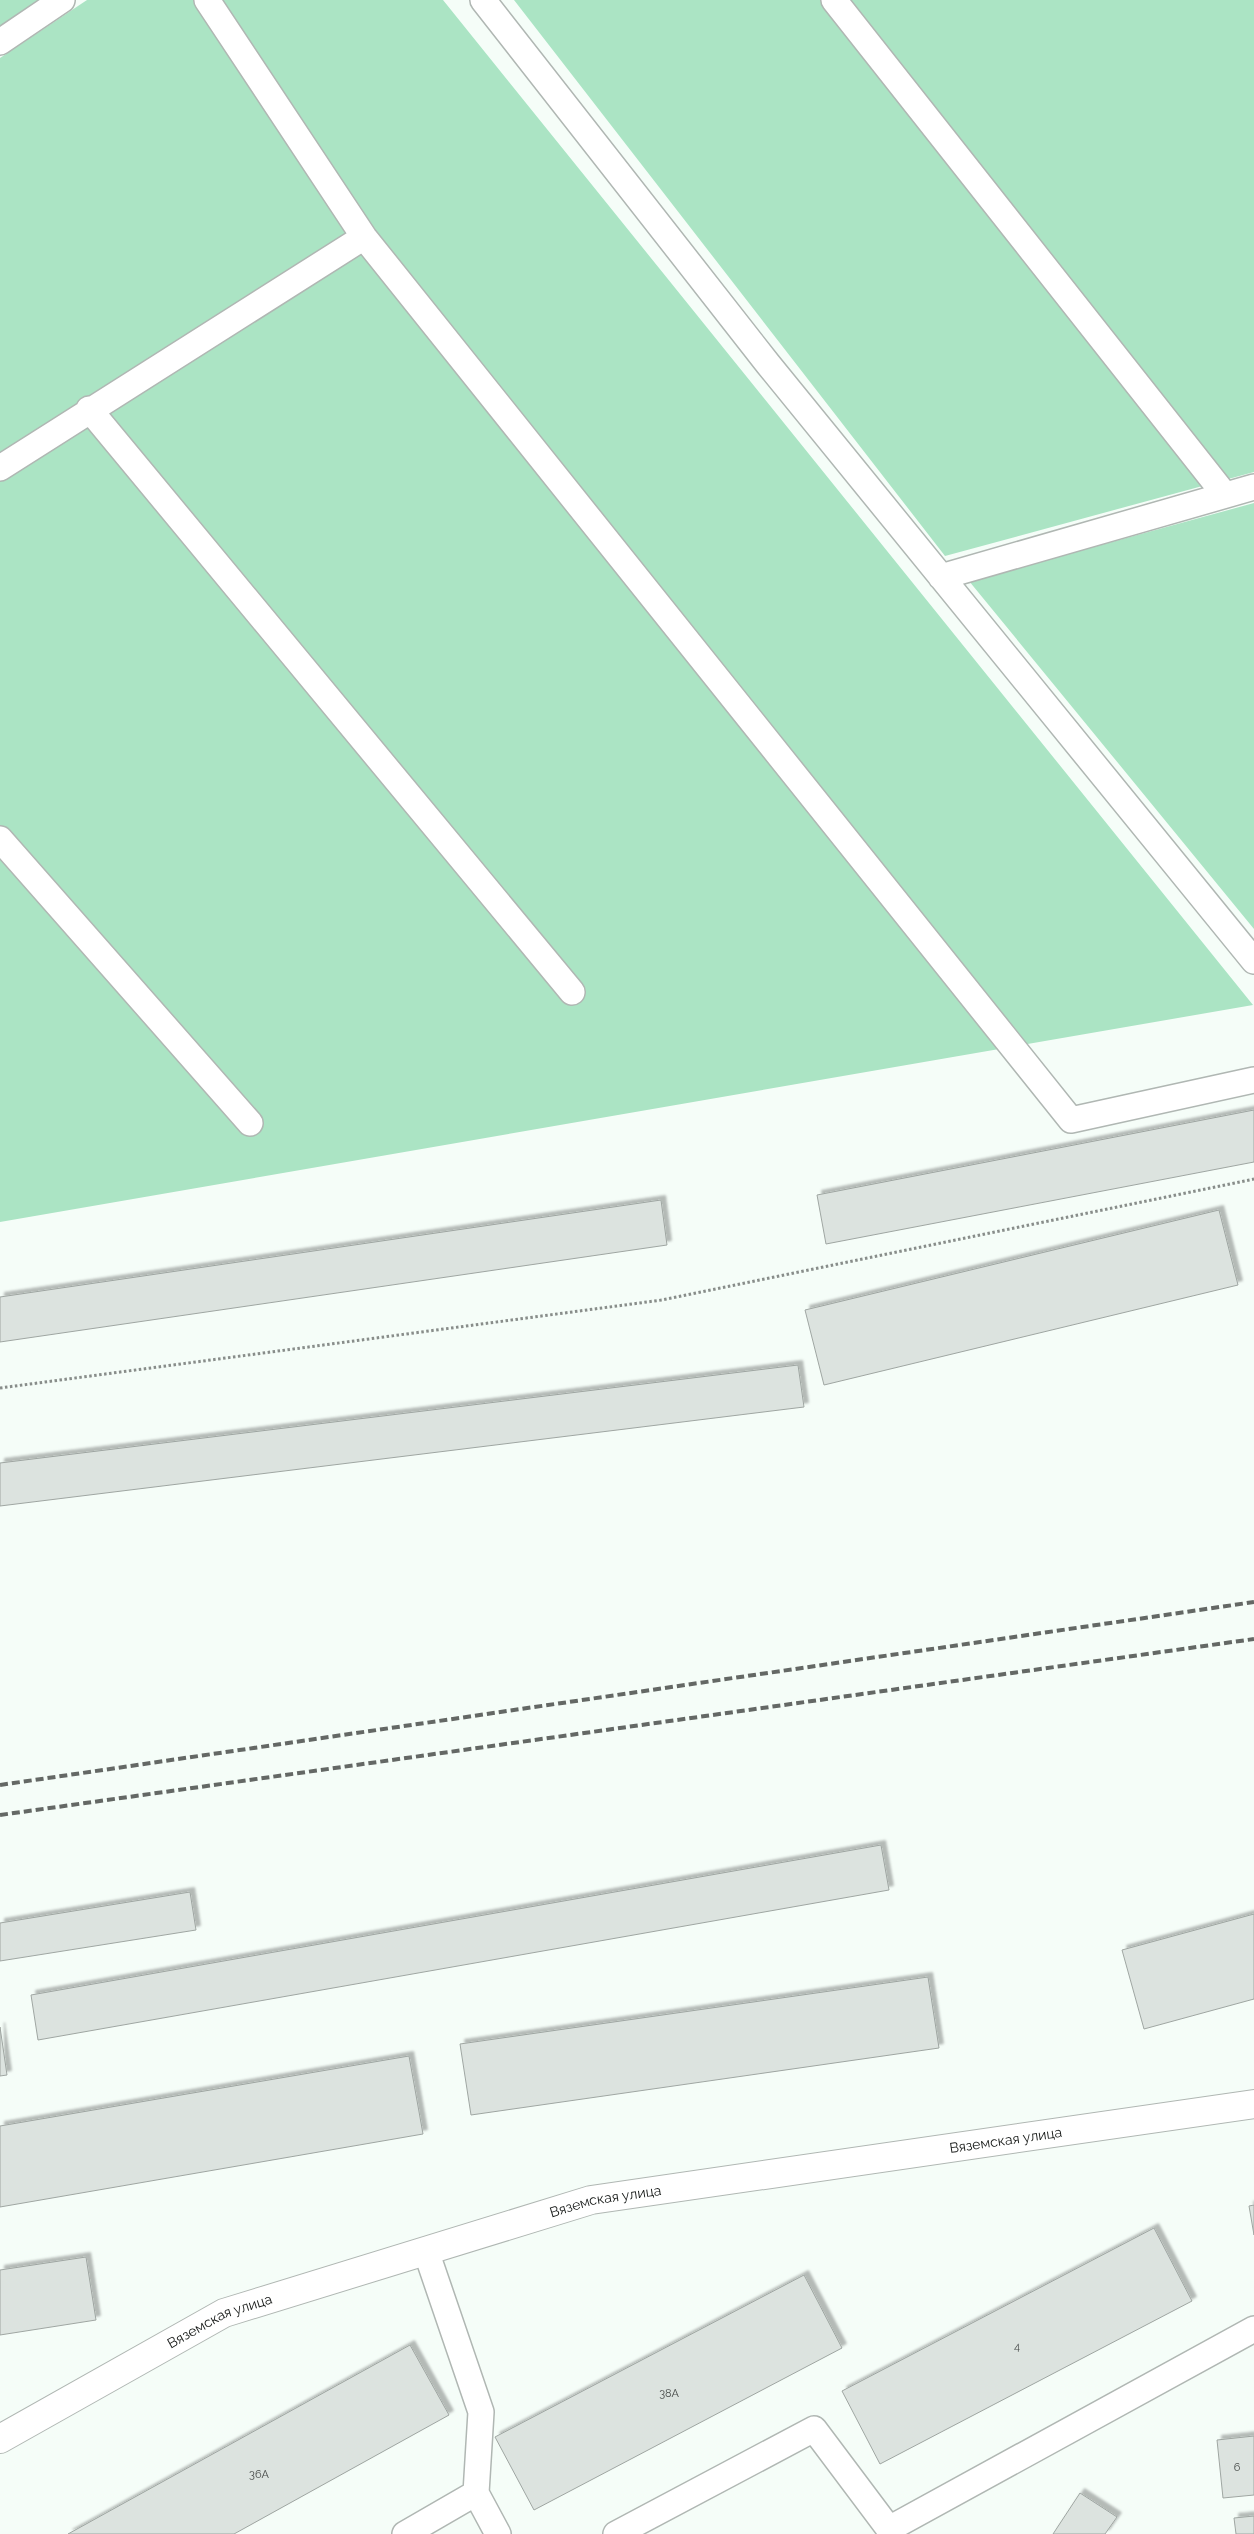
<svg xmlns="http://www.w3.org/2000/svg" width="1254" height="2534" viewBox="0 0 1254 2534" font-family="Raleway,sans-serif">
  <defs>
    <filter id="shadow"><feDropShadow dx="4.5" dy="-4.5" stdDeviation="1" flood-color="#0004"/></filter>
  </defs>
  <rect width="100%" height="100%" fill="#f5fdf8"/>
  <path fill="#abe4c4" d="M 0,0 L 39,0 L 0,26 Z
    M 87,0 L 443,0 L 1253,1005 L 0,1222 L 0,58 Z
    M 514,0 L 1254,0 L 1254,472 L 945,556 Z
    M 1254,503 L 1254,929 L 969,581 Z"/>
  <path fill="#dce3df" stroke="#9fa6a2" filter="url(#shadow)" d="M 1254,1110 L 1254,1162 L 826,1244 L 817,1195 Z
    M 661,1200 L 667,1245 L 0,1342 L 0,1297 Z
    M 1219,1210 L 1238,1285 L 824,1385 L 805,1310 Z
    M 798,1365 L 804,1407 L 0,1506 L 0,1463 Z
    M 881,1845 L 889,1890 L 38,2040 L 31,1995 Z
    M 190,1892 L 196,1930 L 0,1961 L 0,1923 Z
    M 1254,1914 L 1254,1999 L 1144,2029 L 1122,1950 Z
    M 928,1977 L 939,2048 L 471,2115 L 460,2044 Z
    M 0,2027 L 7,2075 L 0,2076 Z
    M 409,2056 L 423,2134 L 0,2207 L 0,2126 Z
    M 1254,2205 L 1254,2235 L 1249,2206 Z
    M 1154,2228 L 1192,2301 L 880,2464 L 842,2391 Z
    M 86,2257 L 96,2320 L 0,2335 L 0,2270 Z
    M 804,2275 L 842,2348 L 534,2510 L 495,2437 Z
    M 410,2345 L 449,2415 L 234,2534 L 68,2534 Z
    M 1254,2436 L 1254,2495 L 1223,2498 L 1217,2440 Z
    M 1080,2493 L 1117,2517 L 1105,2534 L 1053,2534 Z
    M 1254,2516 L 1254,2534 L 1236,2534 L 1234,2518 Z"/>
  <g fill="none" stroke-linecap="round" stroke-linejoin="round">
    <defs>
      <path id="service" d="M 207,0 L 364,237 L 1071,1120 L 1254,1080
        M 483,0 L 768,364 L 1254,961
        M 834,0 L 1225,495
        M 0,42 L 62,0
        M 89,409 L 572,992
        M 0,468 L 364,237
        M 941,577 L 1254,487
        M 0,839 L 250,1123
        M 476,2493 L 498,2534
        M 405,2534 L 476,2493 L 481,2412 L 426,2251
        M 616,2534 L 814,2429 L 889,2529 L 1254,2329"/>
      <g id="secondary">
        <path id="s1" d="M 0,2439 L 224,2313 L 591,2200 L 1254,2104"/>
      </g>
    </defs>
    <use href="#service" stroke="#b0b7b3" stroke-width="28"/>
    <use href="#secondary" stroke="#b0b7b3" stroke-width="30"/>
    <path stroke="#888d8a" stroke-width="3" stroke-dasharray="2.5 2.5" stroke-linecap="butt" d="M 0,1388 L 662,1300 L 1254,1179"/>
    <use href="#service" stroke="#fff" stroke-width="25"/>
    <use href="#secondary" stroke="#fff" stroke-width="28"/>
    <path stroke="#646865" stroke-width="4" stroke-dasharray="8 4" stroke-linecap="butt" d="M 0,1785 L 1254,1602
      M 0,1815 L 1254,1639"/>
  </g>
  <g text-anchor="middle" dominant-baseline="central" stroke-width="4" stroke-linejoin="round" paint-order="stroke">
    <g font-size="11" fill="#464a48">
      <text x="1017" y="2346">4</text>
      <text x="669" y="2393">38А</text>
      <text x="1237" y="2467">6</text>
      <text x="259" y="2474">36А</text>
    </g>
    <g font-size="14" fill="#141715" stroke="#fff">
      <text stroke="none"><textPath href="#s1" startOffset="1060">Вяземская улица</textPath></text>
      <text stroke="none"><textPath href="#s1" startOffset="655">Вяземская улица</textPath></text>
      <text stroke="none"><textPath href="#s1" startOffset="250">Вяземская улица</textPath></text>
    </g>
  </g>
</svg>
